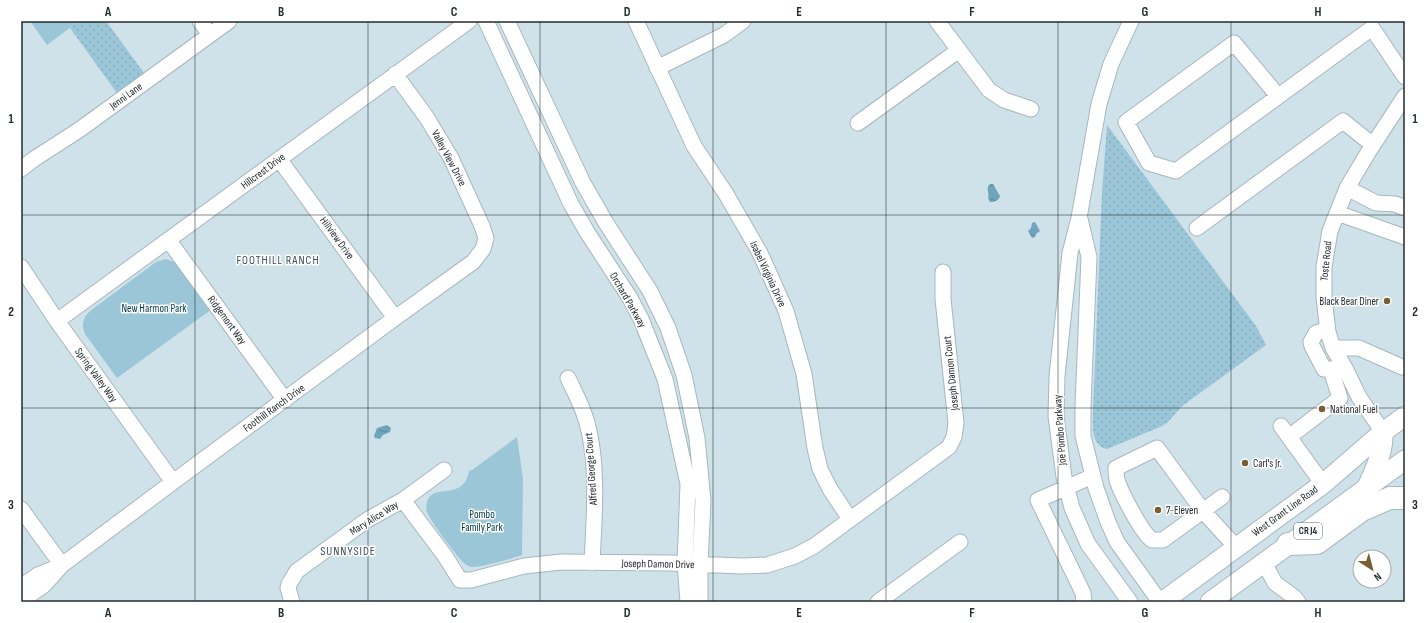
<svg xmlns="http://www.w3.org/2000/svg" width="1426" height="623" viewBox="0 0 1426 623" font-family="'Sofia Sans Condensed',sans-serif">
  <defs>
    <pattern id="grass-dots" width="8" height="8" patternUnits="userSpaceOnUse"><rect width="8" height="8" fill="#9ac6d8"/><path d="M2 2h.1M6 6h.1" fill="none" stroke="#84aaba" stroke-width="1.8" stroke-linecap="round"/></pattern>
    <pattern id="water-ripples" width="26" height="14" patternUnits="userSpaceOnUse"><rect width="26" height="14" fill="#6ea5bc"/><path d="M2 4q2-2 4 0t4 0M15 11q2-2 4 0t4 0" fill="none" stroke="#5a8799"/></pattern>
  </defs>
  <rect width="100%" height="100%" fill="#cfe2ea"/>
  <path fill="url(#grass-dots)" d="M 79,21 L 106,21 L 144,73 L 117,93 L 70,28 Z
    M 1107,125 L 1256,326 L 1266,345 L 1182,406 L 1168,422 L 1160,427 L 1107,449 C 1090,445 1093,424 1093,410 L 1102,192 Z"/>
  <path fill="#9ac6d8" d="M 30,21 L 79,21 L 47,45 Z
    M 166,259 L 177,263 L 212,309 L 117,378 L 85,334 C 81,324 83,318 90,311 L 156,262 Z
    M 517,437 L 523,479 L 522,555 C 510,559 481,568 471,567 C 468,566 465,564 463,562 C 457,557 429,519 427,512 C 426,509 426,506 427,503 C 432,481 463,503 469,471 L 472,470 Z"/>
  <path fill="url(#water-ripples)" d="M 990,184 L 993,184 L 1000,196 C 999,200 995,202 990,202 L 988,198 C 990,193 985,188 990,184 Z
    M 1035,222 L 1040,231 L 1036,234 L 1035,237 L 1032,238 L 1028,231 L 1031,228 L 1032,223 Z
    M 387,425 L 391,428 L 390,432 L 383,435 L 380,439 L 375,438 L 374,436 L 377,428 Z"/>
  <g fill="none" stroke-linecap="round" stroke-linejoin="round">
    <defs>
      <path id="minor" d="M 200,21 L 210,35
        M 486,21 L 571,204 L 587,232 L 630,298 L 641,319 L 665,379 L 688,484 L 685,564 L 688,602
        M 507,21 L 583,183 L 606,223 L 650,291 L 668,328 L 684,375 L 697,438 L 703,501 L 700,565 L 700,602
        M 636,21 L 694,146 L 726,194 L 760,253 L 786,311 L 804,374 L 815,448 L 820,469 L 830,489 L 850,519
        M 937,21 L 989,90 L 1004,100 L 1031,109
        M 657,68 L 724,35 L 743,21
        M 1278,96 L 1234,43 L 1126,122 L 1149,163 L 1176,171 L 1350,44 L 1372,28 L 1405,77
        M 858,123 L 959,50
        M 279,159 L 395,318
        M 21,169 L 34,159 L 79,130 L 229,21
        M 1347,188 L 1376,203 L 1395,204 L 1405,208
        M 1337,213 L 1405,237
        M 1080,219 L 1089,257 L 1083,406 L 1083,436 L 1096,488 L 1108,522 L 1117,542 L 1160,602
        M 1197,228 L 1343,121 L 1373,145
        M 169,241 L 285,400
        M 21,267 L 57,321 L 173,482
        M 57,321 L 469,21
        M 1328,332 L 1322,331 L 1316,333 L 1311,342 L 1312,346 L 1324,369 L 1339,369
        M 1333,348 L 1359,348 L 1402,367
        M 568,378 C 575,393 583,407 587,423 C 599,466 594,519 592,563
        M 1281,426 L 1323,484
        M 1383,432 L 1359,397 L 1345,368 L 1333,348 L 1328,332 L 1324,297 L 1324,267 L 1330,231 L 1347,188 L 1369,151 L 1405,96
        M 1289,437 L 1340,398 L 1331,370
        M 1222,497 L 1163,540 L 1152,540 C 1142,533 1121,493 1117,480 C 1116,476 1116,472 1116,468 L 1157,448 L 1203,511 L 1236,547
        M 403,500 L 445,556 L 460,580 L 471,580 L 524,566 L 561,562 L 669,563 L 742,566 L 767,565 L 795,556 L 814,546 L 949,447 L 954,437 L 956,423 L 943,299 L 943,272
        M 21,509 L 62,565
        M 1264,563 L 1275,583 L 1294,597 L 1298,602
        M 21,587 L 38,575 L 58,567
        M 21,601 L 44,585 L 62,565 L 173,482 L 395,318 L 473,262 L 483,249 L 486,238 L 482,226 L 451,158 L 427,118 L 395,74
        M 292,602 L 288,588 L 289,584 L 297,571 L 367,520 L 403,500 L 444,470
        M 878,602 L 960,542
        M 1084,602 L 1083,593 L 1038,500 L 1093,476
        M 1130,602 L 1088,544 L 1072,508 L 1064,477 L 1056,416 L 1057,376 L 1070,253 L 1079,218 L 1099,104 L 1111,64 L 1131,21"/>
      <path id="major" d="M 1367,487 C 1375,469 1384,452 1383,432
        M 1162,602 L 1323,484 L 1383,432 L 1405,416
        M 1210,602 L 1405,460"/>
      <path id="highway" d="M 1288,544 L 1317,543 L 1362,510 L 1390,498 L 1405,498"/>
    </defs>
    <use href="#minor" stroke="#a5b7bf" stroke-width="17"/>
    <use href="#major" stroke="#a5b7bf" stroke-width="21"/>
    <use href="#highway" stroke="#a5b7bf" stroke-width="24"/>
    <use href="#minor" stroke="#fff" stroke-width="15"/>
    <use href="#major" stroke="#fff" stroke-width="19"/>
    <use href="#highway" stroke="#fff" stroke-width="22"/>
  </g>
  <path fill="none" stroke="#232b2e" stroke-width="1" stroke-opacity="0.55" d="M 195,21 L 195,602M 368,21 L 368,602M 540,21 L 540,602M 713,21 L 713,602M 886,21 L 886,602M 1058,21 L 1058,602M 1231,21 L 1231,602M 21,215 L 1405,215M 21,408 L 1405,408"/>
  <g fill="#7a5d31" stroke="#fff" stroke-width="1.5">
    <circle cx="1387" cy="301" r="4"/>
    <circle cx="1322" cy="409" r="4"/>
    <circle cx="1245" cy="463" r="4"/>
    <circle cx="1158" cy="510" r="4"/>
  </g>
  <g text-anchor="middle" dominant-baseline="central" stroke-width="3" stroke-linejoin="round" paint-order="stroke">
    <rect fill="#fff" stroke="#656b6d" stroke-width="1" x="1294" y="523" width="28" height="16" rx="3"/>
    <g font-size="10" font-weight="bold" fill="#232b2e">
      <text x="1308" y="531">CR J4</text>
    </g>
    <g font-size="11" fill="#232b2e" stroke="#fff">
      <text transform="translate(126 96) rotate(-36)">Jenni Lane</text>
      <text transform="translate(449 158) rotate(62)">Valley View Drive</text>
      <text transform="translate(263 171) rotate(-37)">Hillcrest Drive</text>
      <text transform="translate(337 238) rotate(54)">Hillview Drive</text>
      <text transform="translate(1326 261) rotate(-84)">Toste Road</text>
      <text transform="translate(768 274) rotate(65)">Isabel Virginia Drive</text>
      <text transform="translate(628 300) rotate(60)">Orchard Parkway</text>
      <text transform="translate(227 320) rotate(54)">Ridgemont Way</text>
      <text transform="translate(951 373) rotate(-96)">Joseph Damon Court</text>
      <text transform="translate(96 375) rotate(54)">Spring Valley Way</text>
      <text transform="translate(274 408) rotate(-36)">Foothill Ranch Drive</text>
      <text transform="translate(1060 430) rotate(-94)">Joe Pombo Parkway</text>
      <text transform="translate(591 469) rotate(-94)">Alfred George Court</text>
      <text transform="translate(1285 511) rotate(-36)">West Grant Line Road</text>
      <text transform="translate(374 518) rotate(-32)">Mary Alice Way</text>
      <text transform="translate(658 564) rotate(1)">Joseph Damon Drive</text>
    </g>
    <g font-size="11" fill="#232b2e" stroke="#fff" text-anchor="start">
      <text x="1379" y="301" text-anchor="end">Black Bear Diner</text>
      <text x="1330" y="409">National Fuel</text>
      <text x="1253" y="463">Carl's Jr.</text>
      <text x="1166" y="510">7-Eleven</text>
    </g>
    <g font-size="11" fill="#023647" stroke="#fff">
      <text x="154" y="308">New Harmon Park</text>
      <text x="482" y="514">Pombo<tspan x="482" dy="13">Family Park</tspan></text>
    </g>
    <g font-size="12" letter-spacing="1" fill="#3d4d54" stroke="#fff">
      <text x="278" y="260">FOOTHILL RANCH</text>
      <text x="348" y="551">SUNNYSIDE</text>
    </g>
  </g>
  <rect width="1426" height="623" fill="none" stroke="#ffffff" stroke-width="44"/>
  <g transform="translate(1372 569) rotate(144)"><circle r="19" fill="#ffffff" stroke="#a7aaab"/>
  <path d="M0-3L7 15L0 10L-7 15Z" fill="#7a5d31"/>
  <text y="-6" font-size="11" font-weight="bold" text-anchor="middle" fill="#232b2e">N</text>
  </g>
  <rect x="22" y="22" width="1382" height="579" fill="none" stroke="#232b2e" stroke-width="1.5"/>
  <g font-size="13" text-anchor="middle" font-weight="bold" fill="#232b2e">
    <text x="108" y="16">A</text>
    <text x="281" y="16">B</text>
    <text x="454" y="16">C</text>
    <text x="627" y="16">D</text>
    <text x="799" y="16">E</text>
    <text x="972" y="16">F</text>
    <text x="1145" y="16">G</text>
    <text x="1318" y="16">H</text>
    <text x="11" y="123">1</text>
    <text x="1415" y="123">1</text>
    <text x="11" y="316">2</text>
    <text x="1415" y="316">2</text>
    <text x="11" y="509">3</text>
    <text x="1415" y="509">3</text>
    <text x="108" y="617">A</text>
    <text x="281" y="617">B</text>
    <text x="454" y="617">C</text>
    <text x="627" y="617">D</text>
    <text x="799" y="617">E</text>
    <text x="972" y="617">F</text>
    <text x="1145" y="617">G</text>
    <text x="1318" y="617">H</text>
  </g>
</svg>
